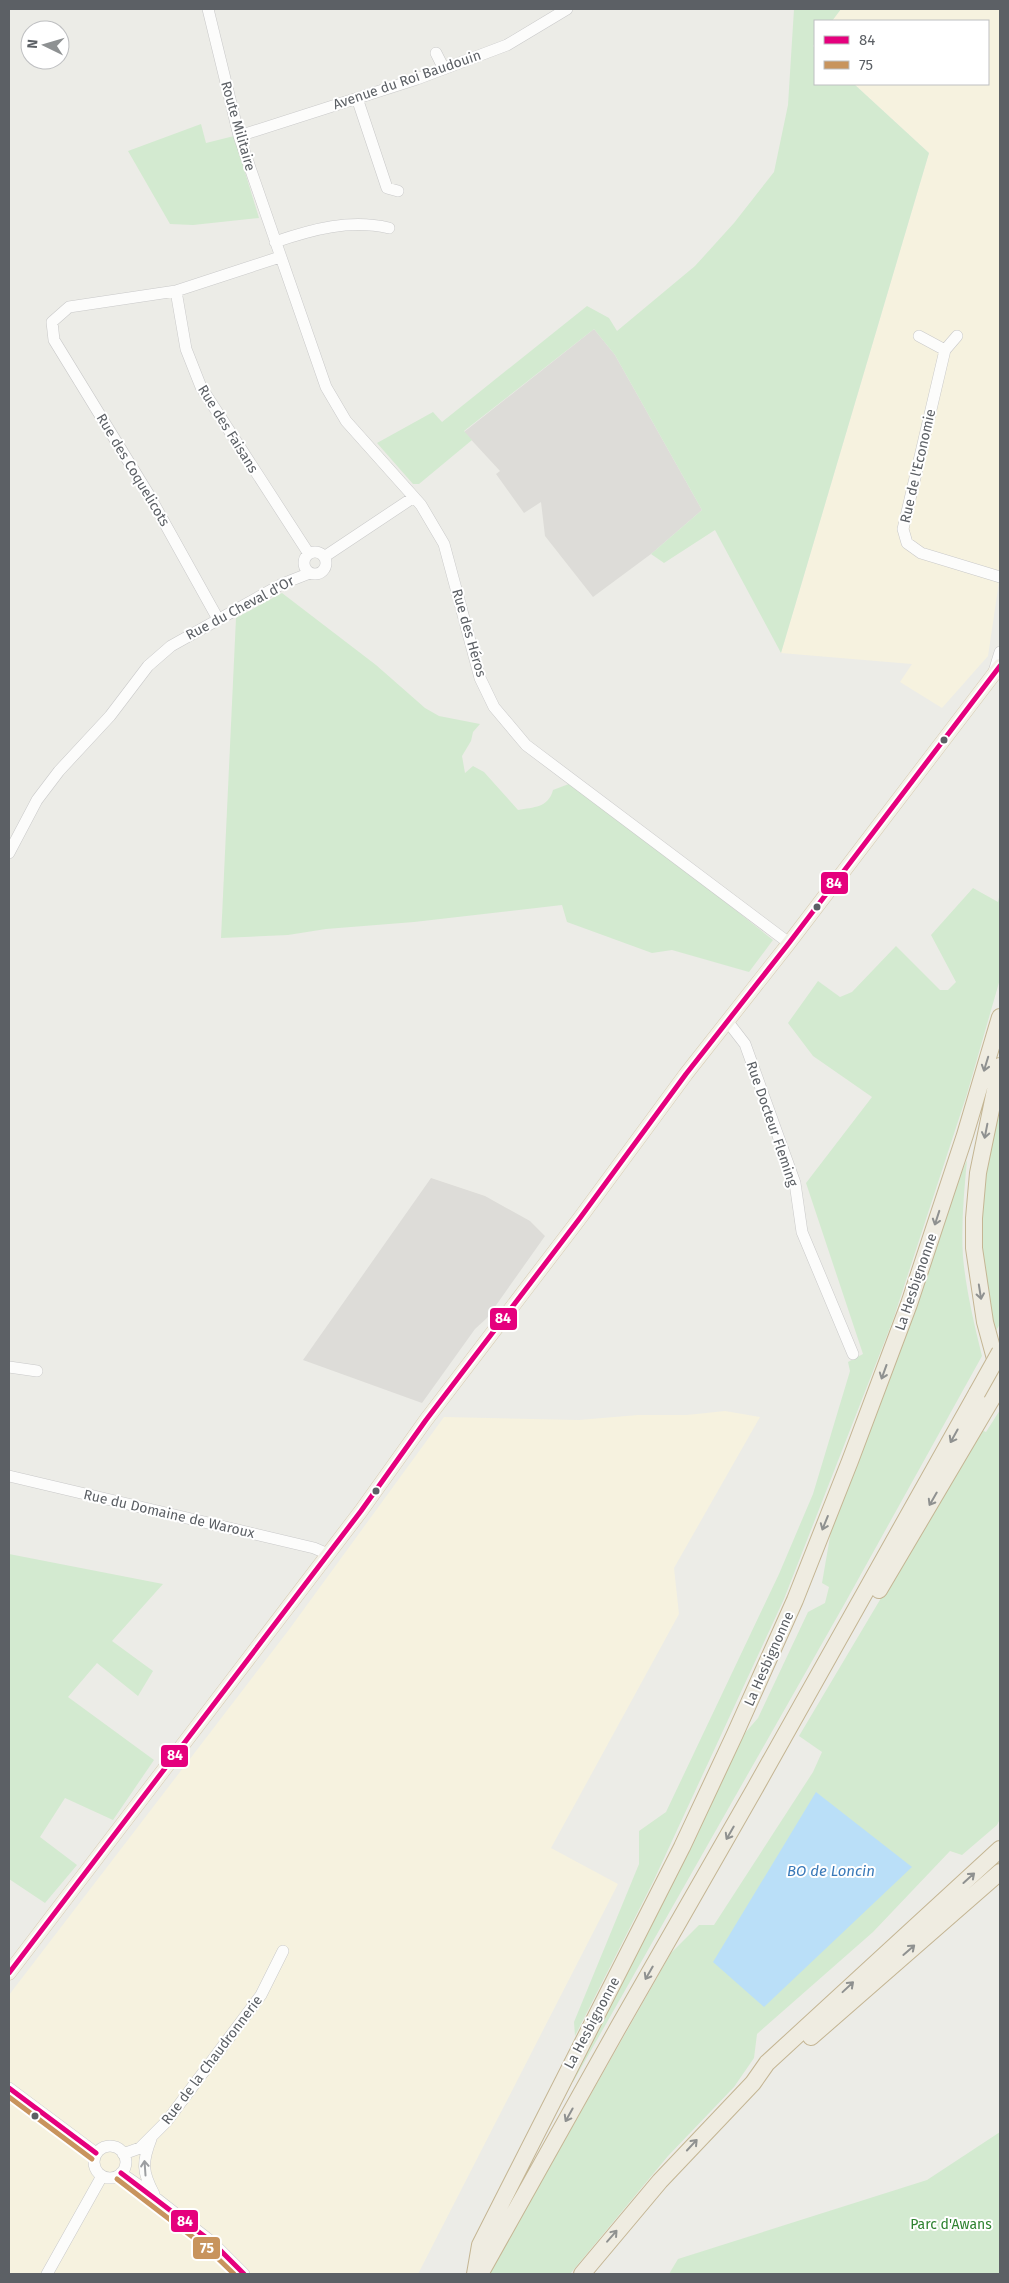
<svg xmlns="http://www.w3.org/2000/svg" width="1009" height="2283" viewBox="0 0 1009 2283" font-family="'Fira Sans',sans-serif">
  <rect width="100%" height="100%" fill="#ecece7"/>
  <path fill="#f6f2df" d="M 841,9 L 1000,9 L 1000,575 L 988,656 L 942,708 L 900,682 L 912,664 L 781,653 L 929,153 L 854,84 L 988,84 L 988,21 L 832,21 Z
    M 725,1411 L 760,1417 L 674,1568 L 679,1614 L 551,1848 L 618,1884 L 418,2274 L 9,2274 L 9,1995 L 288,1631 L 444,1417 L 579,1420 L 638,1415 L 687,1415 Z"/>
  <path fill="#dddcd8" d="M 594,329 L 615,355 L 702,510 L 651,554 L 593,597 L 545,536 L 541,502 L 524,513 L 496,474 L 500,471 L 464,432 Z
    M 431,1178 L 485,1196 L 530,1221 L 545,1236 L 487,1318 L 475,1329 L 422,1403 L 303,1360 Z"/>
  <path fill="#d3ead0" d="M 794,9 L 841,9 L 832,21 L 815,21 L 815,43 L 813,46 L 815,48 L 815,84 L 854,84 L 929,153 L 781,653 L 715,530 L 664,563 L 651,554 L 702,510 L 615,355 L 594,329 L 464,431 L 472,440 L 419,484 L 413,484 L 377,443 L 433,412 L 442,422 L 587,306 L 609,318 L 617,331 L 695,266 L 734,223 L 774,172 L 788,105 Z
    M 201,124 L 206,143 L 234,136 L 259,218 L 193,225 L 170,224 L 128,151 Z
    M 282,593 L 376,665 L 425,708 L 439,716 L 480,724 L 473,732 L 471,741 L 462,756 L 465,773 L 473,766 L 484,772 L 518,810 C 534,807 548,808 553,790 L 574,782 L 773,940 L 749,972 L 672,950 L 652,953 L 567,922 L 562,905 L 414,922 L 326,929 L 288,935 L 221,938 L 236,618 Z
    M 973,888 L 998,902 L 1000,893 L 1000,979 L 967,1094 L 893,1320 L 784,1599 L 653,1882 L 575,2036 L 574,2022 L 639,1864 L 639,1831 L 666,1812 L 779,1574 L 813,1494 L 850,1371 L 848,1362 L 863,1354 L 806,1183 L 872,1097 L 813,1056 L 788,1023 L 818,981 L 840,997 L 852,992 L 896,946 L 940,990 L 948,990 L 956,982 L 931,935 Z
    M 1000,1099 L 1000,1324 L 994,1334 L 986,1299 L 979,1207 Z
    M 967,1160 C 964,1192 961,1225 963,1257 C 966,1290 974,1323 982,1356 L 845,1603 L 573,2082 L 569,2080 L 739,1740 L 758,1718 L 808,1612 L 825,1603 L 829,1587 L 822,1583 L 832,1525 L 957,1183 Z
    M 1000,1410 L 1000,1819 L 997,1825 L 962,1855 L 950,1851 L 873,1932 L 757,2034 L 754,2058 L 734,2087 L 668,2156 L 570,2274 L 489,2274 L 671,1953 L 699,1925 L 714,1925 L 813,1772 L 822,1752 L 799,1736 L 981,1430 L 986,1432 Z
    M 9,1554 L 163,1584 L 112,1641 L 153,1671 L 138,1696 L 97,1663 L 68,1697 L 154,1760 L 113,1820 L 65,1798 L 40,1837 L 77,1865 L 45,1903 L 9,1879 Z
    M 1000,2132 L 1000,2274 L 669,2274 L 678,2259 L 927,2180 Z"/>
  <path fill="#badff8" d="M 816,1792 L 912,1867 L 764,2007 L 713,1962 Z"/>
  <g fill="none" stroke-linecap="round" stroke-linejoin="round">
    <defs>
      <path id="minor" d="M 208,9 L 239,136 L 326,387 L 346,421 L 421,505 L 444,544 L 480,678 L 494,707 L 526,745 L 789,943
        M 436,53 L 444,69
        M 357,98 L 387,188 L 398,191
        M 239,136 L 417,79 L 507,45 L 567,9
        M 275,242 C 313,229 350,219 389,228
        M 176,291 L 186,349 L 201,387 L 309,554
        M 919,336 L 945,350
        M 957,336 L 945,350 L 903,529 L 907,543 L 921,553 L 1000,577
        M304 563a11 11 0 1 1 22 0a11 11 0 1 1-22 0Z
        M 324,557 L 414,497
        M 218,619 L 149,495 L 54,340 L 52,322 L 69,307 L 176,291 L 280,257
        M 993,675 L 1000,652
        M 9,853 L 37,800 L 59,771 L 110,716 L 148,666 L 171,646 L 282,584 L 310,573
        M 728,1022 L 745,1044 L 795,1183 L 802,1232 L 853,1354
        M 9,1367 L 37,1371
        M 9,1476 L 314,1548 L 328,1554
        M 9,2088 L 96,2153
        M 151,2139 C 142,2162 142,2172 154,2194
        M94 2162a16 16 0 1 1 32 0a16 16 0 1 1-32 0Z
        M 123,2154 L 140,2148 L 167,2121 L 261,1995 L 283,1951
        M 121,2173 L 147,2191 L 212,2242 L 244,2274
        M 47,2274 L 102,2176"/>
      <path id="major" d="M 9,1973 L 361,1511 L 426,1420 L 580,1218 L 686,1074 L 789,943 L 1000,666"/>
      <path id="highway" d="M 1000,1066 L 978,1173 L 974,1218 L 974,1248 L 985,1322 L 1000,1377
        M 879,1590 L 1000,1385
        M 811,2037 L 1000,1872
        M 475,2274 L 480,2245 L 682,1847 L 735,1734 L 795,1600 L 850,1461 L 909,1304 L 965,1135 L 1000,1017
        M 480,2274 L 619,2026 L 754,1790 L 977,1393
        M 582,2274 L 660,2181 L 753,2083 L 767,2063 L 1000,1849"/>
    </defs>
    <use href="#minor" stroke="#c9c9c9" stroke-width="12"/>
    <use href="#major" stroke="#d6ccb3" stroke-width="15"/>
    <use href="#highway" stroke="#c4b593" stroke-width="18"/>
    <use href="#minor" stroke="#fcfcfb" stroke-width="11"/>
    <use href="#major" stroke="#f3f1e8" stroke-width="14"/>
    <use href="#highway" stroke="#efece1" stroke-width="16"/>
    <defs>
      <path id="highway-bridge" d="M 977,1393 L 1000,1352"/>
    </defs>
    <use href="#highway-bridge" stroke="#c4b593" stroke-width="18" stroke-linecap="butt"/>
    <use href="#highway-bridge" stroke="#efece1" stroke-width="16"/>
    <defs>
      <path id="bus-1" d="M 9,1973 L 361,1511 L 426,1420 L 580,1218 L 686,1074 L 789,943 L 1000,666
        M 9,2088 L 96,2153
        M 121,2173 L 212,2242 L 244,2274"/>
      <path id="bus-2" d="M 9,2097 L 92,2159
        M 117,2179 L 207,2248 L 234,2274"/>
    </defs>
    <use href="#bus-1" stroke="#fff" stroke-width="9"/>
    <use href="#bus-2" stroke="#fff" stroke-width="9"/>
    <use href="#bus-1" stroke="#e5007d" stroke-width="5"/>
    <use href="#bus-2" stroke="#c8945d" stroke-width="5"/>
  </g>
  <defs><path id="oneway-shaft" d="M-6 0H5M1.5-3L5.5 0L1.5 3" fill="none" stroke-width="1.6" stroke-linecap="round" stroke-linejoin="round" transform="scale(1.25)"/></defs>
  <g stroke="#8f9190">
    <use href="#oneway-shaft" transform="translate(986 1064) rotate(107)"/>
    <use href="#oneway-shaft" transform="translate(986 1131) rotate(101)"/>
    <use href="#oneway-shaft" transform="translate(937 1218) rotate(108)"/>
    <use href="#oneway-shaft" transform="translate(980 1292) rotate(81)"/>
    <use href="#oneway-shaft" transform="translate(884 1372) rotate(110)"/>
    <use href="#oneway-shaft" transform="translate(954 1436) rotate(119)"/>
    <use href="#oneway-shaft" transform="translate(933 1499) rotate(120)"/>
    <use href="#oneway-shaft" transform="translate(825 1523) rotate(112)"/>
    <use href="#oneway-shaft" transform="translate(730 1833) rotate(120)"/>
    <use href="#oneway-shaft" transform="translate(969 1878) rotate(-42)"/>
    <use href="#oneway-shaft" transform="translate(909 1950) rotate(-41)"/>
    <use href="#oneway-shaft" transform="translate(649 1973) rotate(120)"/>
    <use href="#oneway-shaft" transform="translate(848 1987) rotate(-43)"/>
    <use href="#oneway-shaft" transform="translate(569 2115) rotate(119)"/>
    <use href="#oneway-shaft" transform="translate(692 2145) rotate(-47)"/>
    <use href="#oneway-shaft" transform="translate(612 2236) rotate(-49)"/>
  </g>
  <use stroke="#9c9ea1" href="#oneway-shaft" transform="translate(145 2168) rotate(-94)"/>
  <g fill="#5c6065" stroke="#fff" stroke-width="2">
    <circle cx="944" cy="740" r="4.5"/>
    <circle cx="817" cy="907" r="4.5"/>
    <circle cx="376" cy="1491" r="4.5"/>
    <circle cx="35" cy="2116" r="4.5"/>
  </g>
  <g text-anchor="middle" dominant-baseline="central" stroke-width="4" stroke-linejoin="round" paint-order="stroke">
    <g font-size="14" fill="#5c6065" stroke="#fff">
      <text transform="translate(407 80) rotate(-19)">Avenue du Roi Baudouin</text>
      <text transform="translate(238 126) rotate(74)">Route Militaire</text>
      <text transform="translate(228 429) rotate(58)">Rue des Faisans</text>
      <text transform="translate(918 466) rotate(-77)">Rue de l'Economie</text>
      <text transform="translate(133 470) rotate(59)">Rue des Coquelicots</text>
      <text transform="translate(240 608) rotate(-28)">Rue du Cheval d'Or</text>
      <text transform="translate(469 633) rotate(74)">Rue des Héros</text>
      <text transform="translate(772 1124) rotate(71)">Rue Docteur Fleming</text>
      <text transform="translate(916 1282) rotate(-71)">La Hesbignonne</text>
      <text transform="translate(169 1514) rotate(13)">Rue du Domaine de Waroux</text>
      <text transform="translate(769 1659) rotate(-66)">La Hesbignonne</text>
      <text transform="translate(592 2023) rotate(-62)">La Hesbignonne</text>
      <text transform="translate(212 2060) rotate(-53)">Rue de la Chaudronnerie</text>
    </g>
    <g font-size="14" fill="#2e8230" stroke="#fff">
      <text x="951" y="2224">Parc d'Awans</text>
    </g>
    <g font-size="15" font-style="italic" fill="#3979b8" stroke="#fff">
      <text x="831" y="1871">BO de Loncin</text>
    </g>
  </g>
  <g stroke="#fff" stroke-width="2">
    <rect x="820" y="871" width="29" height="24" rx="5" fill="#e5007d"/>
    <rect x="489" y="1307" width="29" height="24" rx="5" fill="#e5007d"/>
    <rect x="160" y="1744" width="29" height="24" rx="5" fill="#e5007d"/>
    <rect x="170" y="2209" width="29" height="24" rx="5" fill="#e5007d"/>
    <rect x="192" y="2236" width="29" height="24" rx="5" fill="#c8945d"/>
  </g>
  <g font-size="14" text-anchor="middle" font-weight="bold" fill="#fff">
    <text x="834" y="888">84</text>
    <text x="503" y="1323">84</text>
    <text x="175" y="1760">84</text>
    <text x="185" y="2226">84</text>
    <text x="207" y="2253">75</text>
  </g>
  <rect width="1009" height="2283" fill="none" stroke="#5c6065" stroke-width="20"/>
  <rect x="814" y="20" width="175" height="65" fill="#ffffff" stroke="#bebfc1"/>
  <rect x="824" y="36" width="25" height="8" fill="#e5007d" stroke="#bebfc1"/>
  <text x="859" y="45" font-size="15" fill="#5c6065">84</text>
  <rect x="824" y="61" width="25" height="8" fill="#c8945d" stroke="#bebfc1"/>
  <text x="859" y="70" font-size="15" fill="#5c6065">75</text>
  <g transform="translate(45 45) rotate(275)"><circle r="24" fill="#ffffff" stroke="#bebfc1"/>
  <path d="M0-4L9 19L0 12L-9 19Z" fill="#8e9192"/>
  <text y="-8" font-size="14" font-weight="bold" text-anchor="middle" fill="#5c6065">N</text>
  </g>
</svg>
